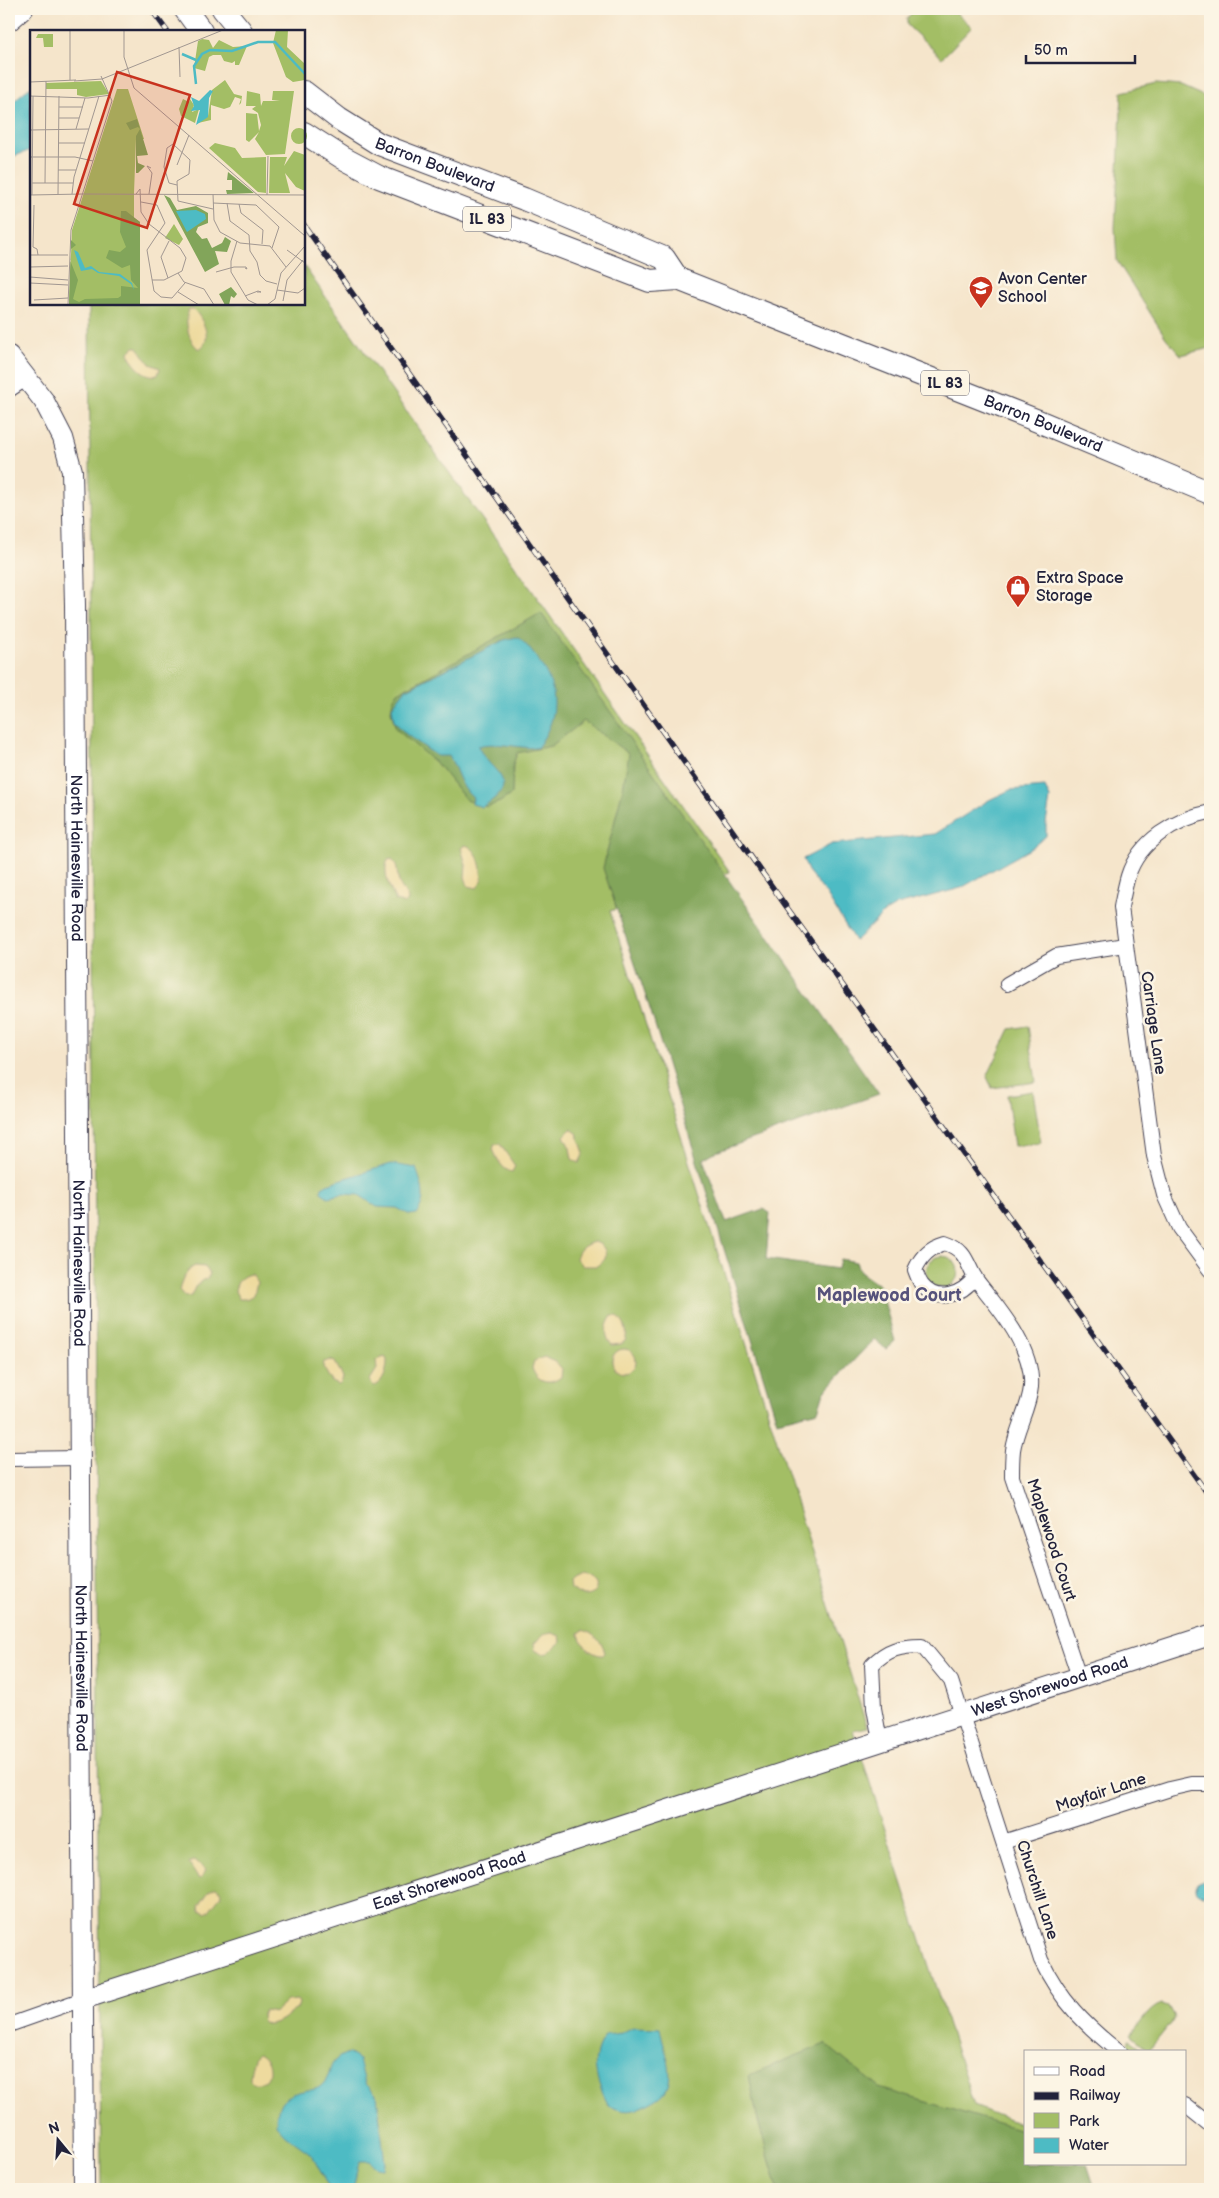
<svg xmlns="http://www.w3.org/2000/svg" width="1219" height="2198" viewBox="0 0 1219 2198" font-family="'Balsamiq Sans',sans-serif">
  <rect width="100%" height="100%" fill="#fcf5e5"/>
  <filter id="ink" filterUnits="userSpaceOnUse"><feTurbulence type="fractalNoise" baseFrequency=".02" numOctaves="2"/><feDisplacementMap in="SourceGraphic" scale="10" xChannelSelector="R" yChannelSelector="G"/><feConvolveMatrix kernelMatrix="1 2 1 2 8 2 1 2 1" color-interpolation-filters="sRGB"/></filter>
  <filter id="wash" filterUnits="userSpaceOnUse"><feTurbulence type="fractalNoise" baseFrequency=".0096" numOctaves="4" result="noise"/><feDisplacementMap in="SourceGraphic" scale="20" xChannelSelector="R" yChannelSelector="G"/><feGaussianBlur stdDeviation="1.12" result="paint"/><feColorMatrix in="noise" values="0 0 0 0 0 0 0 0 0 0 0 0 0 0 0 0 0 1.4 0 .05"/><feComposite in="paint" operator="in"/></filter>
  <g filter="url(#wash)">
    <rect width="100%" height="100%" fill="#f5e5cb"/>
    <path fill="#a3be65" stroke="#627050" d="M 916,9 L 952,9 L 972,27 L 942,58 L 907,25 L 907,18 Z
      M 1156,84 L 1181,86 L 1210,99 L 1210,348 L 1181,355 L 1166,338 L 1117,261 L 1115,228 L 1122,92 Z
      M 304,266 L 730,872 L 610,911 L 867,1727 L 853,1730 L 974,2106 L 1025,2126 L 1025,2164 L 1087,2164 L 1095,2189 L 101,2189 L 89,304 L 304,304 Z
      M 1028,1026 L 1036,1082 L 992,1088 L 987,1077 L 1010,1029 Z
      M 1033,1091 L 1041,1143 L 1014,1146 L 1007,1095 Z
      M926 1272a16 16 0 1 1 32 0a16 16 0 1 1-32 0Z
      M 1162,2004 L 1168,2006 L 1174,2017 L 1171,2023 L 1149,2050 L 1131,2035 C 1140,2025 1148,2008 1162,2004 Z
      M 1129,2039 L 1147,2052 L 1131,2052 L 1128,2046 Z"/>
    <path fill="#82a55a" stroke="#52644a" d="M 541,613 L 879,1094 L 713,1153 L 703,1159 L 726,1222 L 763,1209 L 770,1213 L 766,1259 L 838,1269 L 840,1259 L 856,1262 L 860,1272 L 880,1286 L 895,1341 L 886,1349 L 874,1339 L 824,1392 L 818,1411 L 777,1421 L 651,1012 L 603,868 L 623,788 L 629,754 L 584,721 L 551,746 L 517,753 L 513,765 L 512,794 L 500,802 L 487,807 L 466,800 L 438,765 L 396,729 L 391,711 L 393,700 L 398,692 L 423,679 Z
      M 825,2044 L 879,2088 L 1025,2131 L 1025,2164 L 1087,2164 L 1095,2189 L 778,2189 L 758,2121 L 749,2075 Z"/>
    <path fill="#eeda9e" stroke="#887e6c" d="M 189,309 L 193,309 C 203,318 214,341 199,349 C 188,342 184,320 189,309 Z
      M 134,347 L 138,347 L 150,364 L 160,368 L 158,375 C 145,378 132,365 129,352 Z
      M 465,845 C 479,848 482,870 482,881 L 477,888 L 468,886 L 465,877 L 466,865 L 461,848 Z
      M 392,859 C 399,866 396,873 399,882 C 401,889 407,893 408,900 L 405,904 L 396,901 C 390,889 382,873 388,860 Z
      M 571,1129 L 577,1133 L 584,1153 L 579,1163 L 572,1159 L 570,1148 L 564,1136 Z
      M 495,1144 L 500,1144 L 502,1147 L 515,1166 L 512,1172 C 502,1170 497,1159 493,1149 Z
      M 594,1242 C 603,1244 607,1250 605,1259 L 597,1266 L 583,1266 L 576,1259 C 578,1249 584,1245 594,1242 Z
      M 195,1266 L 205,1267 L 210,1274 L 207,1278 L 196,1285 L 191,1296 L 185,1297 L 179,1290 C 181,1282 187,1269 195,1266 Z
      M 251,1274 L 257,1282 L 254,1295 L 246,1299 L 239,1299 L 235,1291 C 236,1282 242,1275 251,1274 Z
      M 612,1316 L 617,1316 C 624,1322 629,1331 625,1341 L 621,1344 L 612,1345 C 604,1336 605,1326 612,1316 Z
      M612 1361a12 12 0 1 1 24 0a12 12 0 1 1-24 0Z
      M 385,1357 L 387,1360 C 387,1371 384,1383 373,1387 L 370,1380 L 377,1369 L 376,1360 Z
      M 544,1357 L 556,1362 L 562,1369 L 561,1377 C 549,1386 537,1383 532,1368 L 534,1361 Z
      M 330,1360 L 335,1362 L 343,1377 L 342,1382 L 339,1385 L 332,1382 L 323,1367 L 324,1362 Z
      M 581,1576 L 591,1578 L 596,1584 C 598,1592 591,1596 583,1596 L 570,1589 L 569,1582 Z
      M 583,1630 C 593,1633 604,1643 605,1653 L 603,1655 C 593,1656 580,1644 579,1633 Z
      M 552,1633 L 560,1636 L 561,1642 L 548,1653 L 542,1654 L 535,1650 L 534,1644 L 542,1635 Z
      M 195,1860 L 206,1870 L 201,1879 L 198,1878 L 189,1864 Z
      M 216,1887 L 221,1890 L 222,1894 L 207,1913 L 200,1910 L 199,1906 L 209,1891 Z
      M 297,2000 L 299,2003 L 297,2009 C 288,2014 278,2025 267,2024 L 262,2021 L 261,2016 L 264,2010 L 275,2012 L 287,2001 Z
      M 258,2053 C 269,2058 272,2070 266,2080 L 256,2084 L 250,2080 C 250,2073 252,2057 258,2053 Z"/>
    <path fill="#4dbbc4" stroke="#386e80" d="M 31,86 L 31,150 L 9,158 L 9,105 Z
      M 517,637 C 526,643 531,651 538,660 C 560,690 559,718 537,748 C 519,748 493,741 478,746 C 489,773 526,780 482,807 L 472,804 L 473,798 C 460,787 458,771 449,756 L 437,756 L 406,734 L 394,721 L 392,707 L 405,690 L 504,640 Z
      M 1045,787 L 1050,798 L 1046,823 L 1046,836 L 1030,849 L 961,888 L 897,905 L 885,912 L 855,941 L 827,895 L 808,871 L 803,859 L 832,844 L 935,834 L 989,800 L 1010,790 Z
      M 391,1164 L 416,1168 C 422,1186 428,1198 416,1214 L 410,1215 L 397,1208 L 377,1207 L 359,1195 L 343,1194 L 328,1197 L 321,1192 L 322,1187 L 327,1184 Z
      M1196 1888a8 8 0 1 1 16 0a8 8 0 1 1-16 0Z
      M 633,2027 L 660,2028 C 663,2046 675,2071 667,2088 C 663,2097 653,2101 646,2105 C 632,2113 623,2112 609,2106 C 597,2083 587,2059 606,2035 L 622,2033 Z
      M 348,2053 L 359,2060 L 365,2083 L 377,2095 L 385,2164 L 384,2169 L 377,2168 L 369,2161 L 360,2161 C 355,2170 357,2180 352,2189 L 330,2189 L 311,2154 L 285,2135 L 276,2125 C 278,2100 282,2095 308,2090 C 313,2090 318,2089 322,2085 C 335,2072 324,2062 348,2053 Z"/>
  </g>
  <g filter="url(#ink)">
    <g fill="none" stroke-linecap="round" stroke-linejoin="round">
      <defs>
        <path id="minor" d="M 9,390 L 27,378
          M 1210,812 C 1175,819 1139,841 1128,876 C 1125,886 1123,897 1121,907 L 1154,1156 L 1164,1195 L 1179,1228 L 1210,1270
          M 1007,984 L 1056,956 L 1125,945
          M 975,1277 C 962,1295 937,1304 922,1285 C 919,1281 917,1275 915,1270 C 921,1256 930,1247 945,1243 C 969,1251 966,1266 978,1282 C 1000,1310 1034,1349 1031,1387 C 1029,1408 1016,1429 1013,1450 C 1012,1459 1012,1468 1012,1477 L 1079,1677
          M 9,1459 L 81,1458
          M 880,1741 L 874,1708 L 872,1665 C 887,1649 901,1646 922,1646 L 951,1681 L 1041,1960 C 1060,2000 1084,2024 1119,2052
          M 1003,1842 L 1170,1789 L 1192,1784 L 1210,1784
          M 9,2025 L 83,1999
          M 1185,2105 L 1210,2125"/>
        <g id="secondary">
          <path d="M 9,21 L 23,9"/>
          <path id="s1" d="M 9,356 L 44,401 L 63,438 L 72,471 L 75,605 L 84,2189"/>
          <path id="s2" d="M 83,1999 L 1210,1635"/>
        </g>
        <g id="primary">
          <path d="M 185,9 L 201,31"/>
          <path d="M 223,9 L 241,31"/>
          <path id="s3" d="M 304,92 L 339,119 L 379,144 L 524,199 L 664,258 L 678,279"/>
          <path id="s4" d="M 304,133 L 343,158 L 379,177 L 650,281 L 678,279 L 1038,421 L 1210,493"/>
        </g>
      </defs>
      <use href="#minor" stroke="#423f51" stroke-width="16"/>
      <use href="#secondary" stroke="#423f51" stroke-width="22"/>
      <use href="#primary" stroke="#423f51" stroke-width="24"/>
      <use href="#minor" stroke="#fff" stroke-width="14"/>
      <use href="#secondary" stroke="#fff" stroke-width="20"/>
      <use href="#primary" stroke="#fff" stroke-width="22"/>
      <defs>
        <path id="rail" d="M 151,9 L 167,31
          M 304,225 L 783,902 L 1210,1497"/>
      </defs>
      <use href="#rail" stroke="#22223b" stroke-width="5.5"/>
      <use href="#rail" stroke="#fcf5e5" stroke-width="4" stroke-dasharray="11" stroke-linecap="butt"/>
    </g>
  </g>
  <defs>
    <symbol id="school-pin" viewBox="-11 -11 22 30"><path d="M0 17L-7.5 6A9.5 9.5 0 1 1 7.5 6Z" fill="#c8321e" stroke="#fcf5e5"/><path d="M0-5L7-2L0 1L-7-2ZM-4 1L0 2.5L4 1V4Q0 6-4 4Z" fill="#fff"/></symbol>
    <symbol id="shop-pin" viewBox="-11 -11 22 30"><path d="M0 17L-7.5 6A9.5 9.5 0 1 1 7.5 6Z" fill="#c8321e" stroke="#fcf5e5"/><path d="M-5-2.5h2.3a2.7 3.5 0 0 1 5.4 0H5L5.5 6h-11ZM-1.5-2.5h3a1.5 2.3 0 0 0-3 0Z" fill="#fff"/></symbol>
  </defs>
  <g fill-rule="evenodd">
    <use href="#school-pin" x="967" y="274" width="28" height="38"/>
    <use href="#shop-pin" x="1004" y="573" width="28" height="38"/>
  </g>
  <g text-anchor="middle" dominant-baseline="central" stroke-width="5" stroke-linejoin="round" paint-order="stroke">
    <g fill="#fcf5e5" stroke="#63616e" stroke-width="1">
      <rect x="463" y="206.5" width="48" height="25" rx="4"/>
      <rect x="921" y="370.5" width="48" height="25" rx="4"/>
    </g>
    <g font-size="15" font-weight="bold" fill="#22223b">
      <text x="487" y="219">IL 83</text>
      <text x="945" y="383">IL 83</text>
    </g>
    <g font-size="16" fill="#22223b" stroke="#fcf5e5">
      <text stroke="none"><textPath href="#s3" startOffset="151">Barron Boulevard</textPath></text>
      <text stroke="none"><textPath href="#s4" startOffset="798">Barron Boulevard</textPath></text>
      <text stroke="none"><textPath href="#s1" startOffset="520">North Hainesville Road</textPath></text>
      <text transform="translate(1153 1023) rotate(82)">Carriage Lane</text>
      <text stroke="none"><textPath href="#s1" startOffset="925">North Hainesville Road</textPath></text>
      <text transform="translate(1051 1540) rotate(72)">Maplewood Court</text>
      <text stroke="none"><textPath href="#s1" startOffset="1330">North Hainesville Road</textPath></text>
      <text stroke="none"><textPath href="#s2" startOffset="1016">West Shorewood Road</textPath></text>
      <text transform="translate(1101 1793) rotate(-18)">Mayfair Lane</text>
      <text stroke="none"><textPath href="#s2" startOffset="385">East Shorewood Road</textPath></text>
      <text transform="translate(1037 1890) rotate(72)">Churchill Lane</text>
    </g>
    <g font-size="16" fill="#22223b" stroke="#fcf5e5" text-anchor="start">
      <text x="998" y="279">Avon Center<tspan x="998" dy="18">School</tspan></text>
      <text x="1036" y="578">Extra Space<tspan x="1036" dy="18">Storage</tspan></text>
    </g>
    <g font-size="18" font-weight="bold" fill="#56527b" stroke="#fcf5e5">
      <text x="889" y="1295">Maplewood Court</text>
    </g>
  </g>
  <g transform="translate(30 30)">
    <rect width="275" height="275" fill="#f5e5cb"/>
    <path d="M 246,0 L 258,0 L 257,17 L 275,34 L 275,50 L 263,52 L 256,47 L 243,13 ZM 8,4 L 23,4 L 23,17 L 14,17 L 13,8 L 6,8 ZM 172,9 L 179,10 L 183,18 L 189,10 L 203,17 L 217,16 L 209,35 L 205,35 L 205,31 L 202,33 L 194,31 L 191,25 L 183,25 L 179,27 L 175,41 L 164,38 L 168,11 ZM 195,50 L 204,64 L 212,66 L 211,73 L 209,75 L 211,69 L 205,67 L 200,77 L 194,79 L 181,75 L 181,90 L 168,93 L 178,86 L 182,60 ZM 71,51 L 79,64 L 56,67 L 47,65 L 47,59 L 16,59 L 16,53 ZM 87,59 L 98,59 L 114,109 L 106,109 L 104,163 L 104,188 L 110,192 L 110,275 L 39,275 L 42,200 ZM 217,61 L 230,64 L 231,76 L 233,71 L 250,71 L 242,70 L 243,61 L 264,61 L 255,124 L 236,125 L 225,109 L 229,102 L 219,112 L 216,110 L 216,83 L 227,84 L 229,101 L 231,95 L 228,83 L 222,79 L 226,76 L 216,76 ZM 153,69 L 159,72 L 160,69 L 164,75 L 162,82 L 169,79 L 165,93 L 151,86 L 149,79 ZM261 106a8 8 0 1 1 16 0a8 8 0 1 1-16 0ZM 185,113 L 205,118 L 212,128 L 236,127 L 236,163 L 228,162 L 179,118 ZM 264,121 L 275,125 L 275,161 L 266,157 L 255,143 L 260,163 L 239,163 L 240,127 L 257,127 L 254,136 ZM 144,194 L 153,209 L 149,215 L 135,208 Z" fill="#a3be65"/>
    <path d="M 107,89 L 118,125 L 107,126 L 108,133 L 115,136 L 108,143 L 106,143 L 106,106 L 110,99 L 108,97 L 100,100 L 96,93 ZM 198,142 L 224,163 L 197,164 L 196,160 L 202,160 L 202,150 L 197,150 ZM 134,165 L 140,168 L 147,180 L 166,176 L 178,183 L 178,193 L 168,197 L 166,202 L 172,209 L 177,208 L 182,218 L 192,213 L 195,207 L 201,211 L 197,222 L 185,221 L 189,234 L 175,242 ZM 91,181 L 96,181 L 110,192 L 110,275 L 39,275 L 41,210 L 46,215 L 41,219 L 40,230 L 48,250 L 43,269 L 49,272 L 55,269 L 88,268 L 91,266 L 91,256 L 108,258 L 101,250 L 100,235 L 92,238 L 76,228 L 79,220 L 90,222 L 96,217 L 90,202 ZM 201,257 L 207,264 L 204,268 L 201,266 L 199,275 L 195,275 L 189,264 Z" fill="#82a55a"/>
    <path d="M 180,60 L 183,61 L 179,68 L 178,87 L 166,95 L 170,80 L 161,81 L 164,76 L 161,67 L 169,71 ZM 166,180 L 175,184 L 176,189 L 157,202 L 146,181 ZM 44,220 L 48,222 L 55,238 L 61,236 L 69,242 L 90,244 L 102,253 L 104,260 L 101,254 L 89,246 L 68,243 L 62,239 L 51,241 Z" fill="#4dbbc4"/>
    <path fill="none" stroke="#4dbbc4" stroke-width="2.5" d="M 152,24 L 166,30M 166,54 L 164,36 L 172,24 L 180,20 L 202,21 L 228,12 L 245,12 L 275,44"/>
    <path fill="none" stroke="#a19791" stroke-width="1" d="M 94,0 L 94,27 L 104,58 L 275,206M 149,17 L 150,47M 40,50 L 40,0M 44,51 L 72,49 L 193,0M 0,52 L 46,50M 0,66 L 58,68 L 81,65M 29,77 L 53,77M 29,88 L 49,88M 46,99 L 55,68M 0,100 L 59,99M 28,113 L 55,113M 0,127 L 45,127 L 63,131M 147,135 L 159,105M 28,140 L 46,140M 2,153 L 43,153M 15,153 L 16,51M 147,155 L 139,153 L 134,137 L 137,118 L 143,114 L 160,130 L 159,144 L 147,151 L 148,171 L 183,179M 28,164 L 29,66M 42,164 L 44,147 L 69,66M 53,164 L 275,165M 106,164 L 110,159 L 111,182 L 119,194 L 150,218 L 156,228 L 152,241 L 134,250 L 122,250M 119,164 L 122,143 L 117,136 L 121,138M 183,164 L 184,190 L 190,202 L 210,213 L 240,216 L 256,237M 0,165 L 53,164M 2,165 L 3,66M 237,165 L 238,126M 111,172 L 127,175 L 135,193 L 117,220 L 124,261 L 131,267 L 142,268 L 155,253M 183,173 L 226,175 L 249,197 L 242,218M 197,173 L 200,191 L 219,205 L 220,221 L 227,232 L 230,245 L 236,251 L 247,254M 209,174 L 211,183 L 233,200 L 232,214M 4,175 L 3,217 L 7,219 L 8,225M 207,211 L 201,231 L 201,242 L 218,270 L 228,275M 257,220 L 275,233M 0,225 L 38,225M 0,237 L 38,236M 186,242 L 204,237 L 216,237 L 217,239 L 215,238M 148,243 L 154,252 L 174,259 L 184,275M 0,247 L 38,250M 138,248 L 131,227 L 139,211M 0,253 L 38,255M 247,260 L 268,263 L 275,258M 148,262 L 169,275M 215,266 L 228,261 L 231,262 L 227,262M 4,270 L 38,268M 253,271 L 257,250 L 273,230M 38,275 L 41,200 L 82,71 L 71,46M 237,275 L 245,269 L 251,243 L 275,216"/>
    <path fill="#c8321e" fill-opacity="0.15" stroke="#c8321e" stroke-width="2.5" d="M 87,42 L 160,65 L 117,198 L 44,174 Z"/>
    <rect width="275" height="275" fill="none" stroke="#22223b" stroke-width="2.5"/>
  </g>
  <rect width="1219" height="2198" fill="none" stroke="#fcf5e5" stroke-width="30"/>
  <rect x="1024" y="2050" width="162" height="115" fill="#fcf5e5" stroke="#a5a1a1"/>
  <rect x="1034" y="2067" width="25" height="8" fill="#ffffff" stroke="#a5a1a1"/>
  <text x="1069" y="2076" font-size="15" fill="#22223b">Road</text>
  <rect x="1034" y="2092" width="25" height="8" fill="#22223b" stroke="#a5a1a1"/>
  <text x="1069" y="2100" font-size="15" fill="#22223b">Railway</text>
  <rect x="1034" y="2113" width="25" height="15" fill="#a3be65" stroke="#a5a1a1"/>
  <text x="1069" y="2126" font-size="15" fill="#22223b">Park</text>
  <rect x="1034" y="2138" width="25" height="15" fill="#4dbbc4" stroke="#a5a1a1"/>
  <text x="1069" y="2150" font-size="15" fill="#22223b">Water</text>
  <g transform="translate(58 2140) rotate(342)" stroke="#fcf5e5" stroke-width="4" paint-order="stroke">
  <path d="M0-4L9 19L0 12L-9 19Z" fill="#22223b"/>
  <text y="-8" font-size="14" font-weight="bold" text-anchor="middle" fill="#22223b">N</text>
  </g>
  <path d="M1026 55v8h109v-8" fill="none" stroke="#22223b" stroke-width="2.5"/>
  <text x="1034" y="55" font-size="15" fill="#22223b" stroke="#fcf5e5" stroke-width="4" paint-order="stroke">50 m</text>
</svg>
